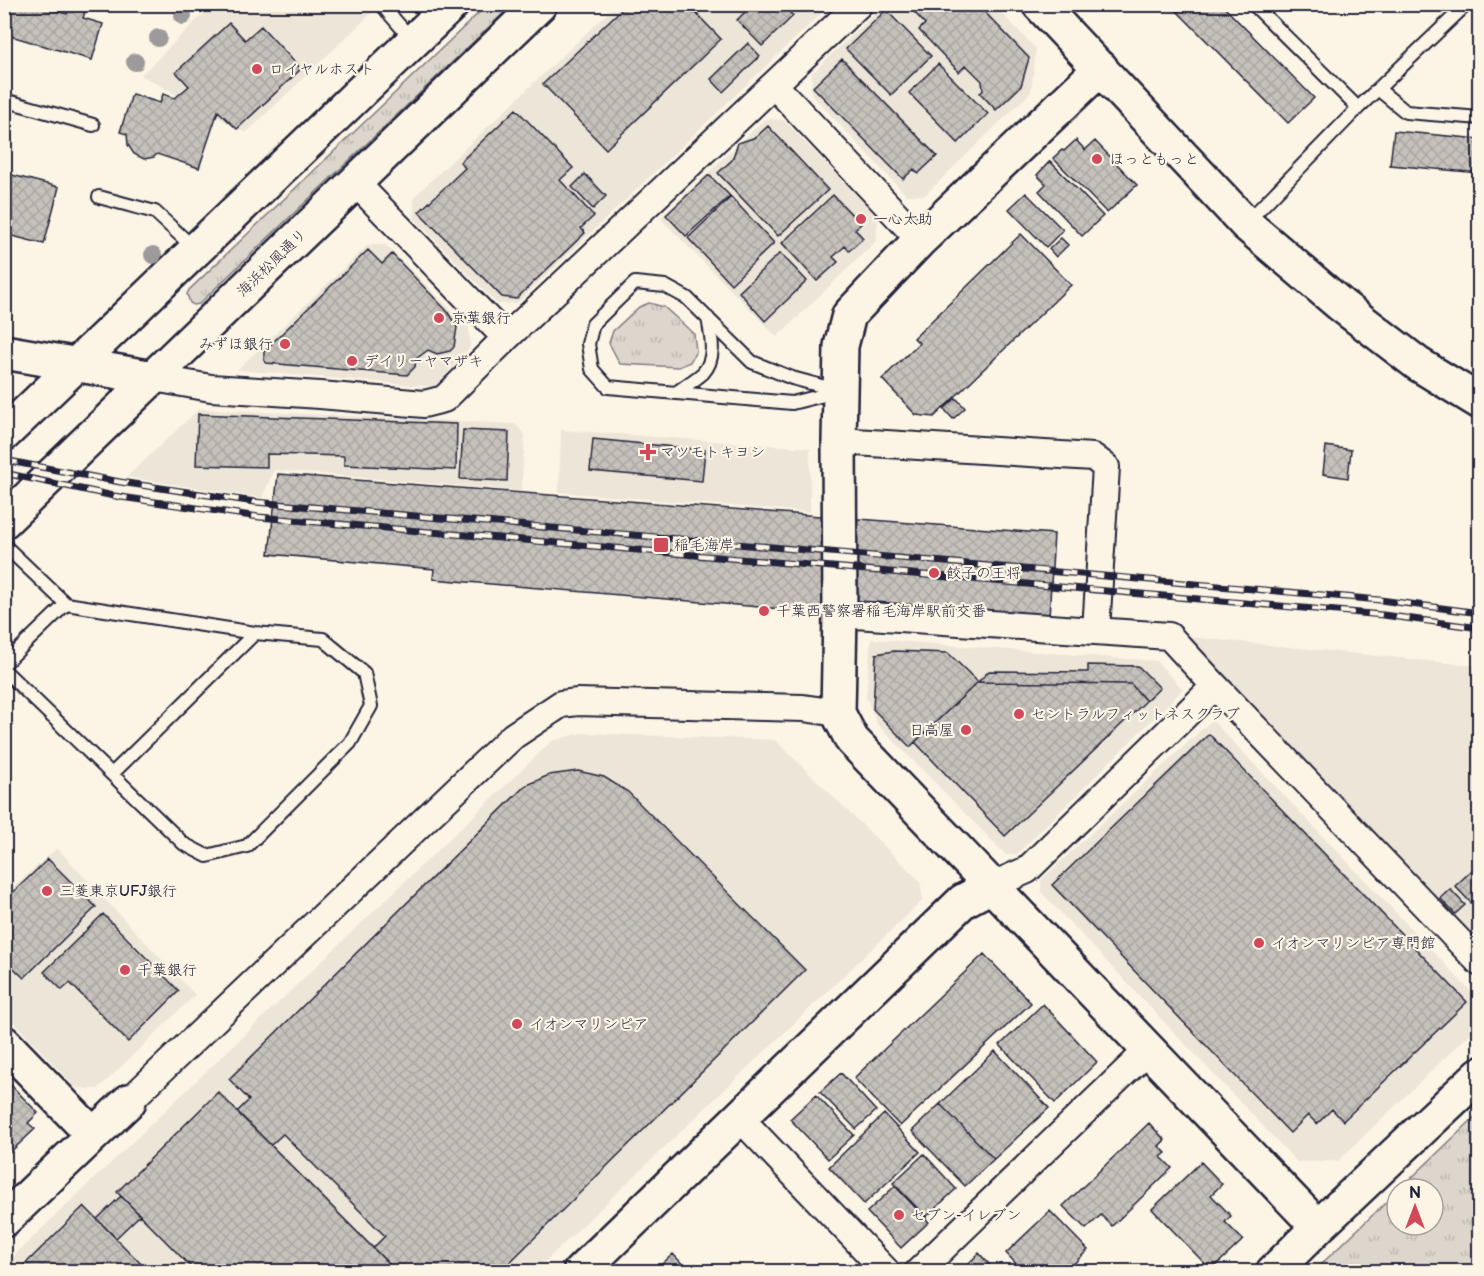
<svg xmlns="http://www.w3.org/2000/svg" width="1484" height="1276" viewBox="0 0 1484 1276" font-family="'Balsamiq Sans','Klee One',sans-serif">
  <defs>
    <pattern id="grass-tufts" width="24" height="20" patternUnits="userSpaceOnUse" patternTransform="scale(1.5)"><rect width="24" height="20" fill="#dcd6cc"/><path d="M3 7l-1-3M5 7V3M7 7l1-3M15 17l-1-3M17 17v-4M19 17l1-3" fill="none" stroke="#bcb7b0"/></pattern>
    <pattern id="building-cross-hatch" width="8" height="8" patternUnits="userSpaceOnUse" patternTransform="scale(1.5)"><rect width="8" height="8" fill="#c6c1bb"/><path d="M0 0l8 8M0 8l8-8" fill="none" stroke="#aaa6a2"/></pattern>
  </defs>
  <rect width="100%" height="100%" fill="#fcf5e5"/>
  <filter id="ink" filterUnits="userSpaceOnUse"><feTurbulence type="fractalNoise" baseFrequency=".0167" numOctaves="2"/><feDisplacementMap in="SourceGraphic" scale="12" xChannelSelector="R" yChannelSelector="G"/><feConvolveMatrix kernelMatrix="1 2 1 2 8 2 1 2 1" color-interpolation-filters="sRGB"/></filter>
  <g filter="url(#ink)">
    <path fill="#ece5d8" d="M 216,5 L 380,5 L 246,133 L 141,75 L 198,19 Z
      M 616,5 L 830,5 L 517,303 L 497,304 L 414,218 L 414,197 Z
      M 884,5 L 994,5 L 1036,49 L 1031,92 L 925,195 L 906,195 L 811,94 L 812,73 Z
      M 765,119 L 784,120 L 878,218 L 876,241 L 777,337 L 660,218 Z
      M 368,245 L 386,245 L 469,328 L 470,347 L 435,387 L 237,370 Z
      M 199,409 L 515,424 L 525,435 L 521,491 L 274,470 L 262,498 L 127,477 Z
      M 561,430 L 810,448 L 810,512 L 559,492 Z
      M 1189,637 L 1479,666 L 1479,941 Z
      M 871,639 L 1156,661 L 1183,689 L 1017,854 L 1006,855 L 877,724 L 866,697 Z
      M 1212,720 L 1479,1000 L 1479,1025 L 1338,1161 L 1297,1162 L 1041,892 L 1041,880 Z
      M 581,733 L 775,740 L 920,881 L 923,900 L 535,1271 L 5,1272 L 5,1264 L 552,741 Z
      M 57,848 L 195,995 L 98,1089 L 76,1088 L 5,1013 L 5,895 Z"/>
    <path fill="url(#grass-tufts)" stroke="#7f7c84" stroke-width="1.5" d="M 487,5 L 512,5 L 199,304 L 194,305 L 190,303 L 187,294 L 189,290 Z
      M 649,303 L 664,307 L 694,334 L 696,351 L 690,362 L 679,367 L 620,364 L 609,343 L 613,331 L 639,307 Z
      M 1479,1113 L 1479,1271 L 1314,1271 L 1397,1192 L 1397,1225 L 1433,1225 L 1433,1189 L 1400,1189 Z"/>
    <path fill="url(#building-cross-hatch)" stroke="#22223b" stroke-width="1.5" d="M 4,4 L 36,4 L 67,14 L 70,4 L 86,9 L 83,18 L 103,24 L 92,60 L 4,34 Z
      M 627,4 L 690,4 L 689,6 L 721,39 L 606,149 L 543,84 Z
      M 753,4 L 782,4 L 793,16 L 762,46 L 737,20 Z
      M 907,4 L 977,4 L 1029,58 L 1021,86 L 996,110 L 980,93 L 983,91 L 982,81 L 966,65 L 959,72 L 919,30 L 925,24 Z
      M 1170,4 L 1221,4 L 1314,98 L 1288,123 Z
      M 886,10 L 931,56 L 891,95 L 846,49 Z
      M 229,23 L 245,40 L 261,26 L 301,69 L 237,129 L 218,111 L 199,168 L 157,154 L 154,157 L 144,159 L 134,154 L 128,145 L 127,134 L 120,132 L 132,94 L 160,103 L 163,94 L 175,98 L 189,86 L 176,72 Z
      M 748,43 L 760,56 L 723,92 L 711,79 Z
      M 842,59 L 937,156 L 918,174 L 914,169 L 903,179 L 813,87 Z
      M 938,64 L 988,114 L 958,143 L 909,93 Z
      M 516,109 L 573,168 L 560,180 L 594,216 L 581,228 L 585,233 L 516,299 L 502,297 L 419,212 L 465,168 L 460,162 Z
      M 768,126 L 828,190 L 778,236 L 718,173 L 732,160 L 738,143 L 756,137 Z
      M 1394,131 L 1480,139 L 1480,173 L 1390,165 Z
      M 1076,140 L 1085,150 L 1095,141 L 1137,185 L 1107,213 L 1053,158 L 1062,150 L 1064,151 Z
      M 1050,161 L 1103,216 L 1082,236 L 1039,191 L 1046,184 L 1037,175 Z
      M 4,173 L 59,187 L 44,244 L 4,234 Z
      M 585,174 L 606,196 L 593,209 L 572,187 Z
      M 709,175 L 730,196 L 686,236 L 666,215 Z
      M 1026,193 L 1063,230 L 1046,247 L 1009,209 Z
      M 833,195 L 861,224 L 855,229 L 863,238 L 849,251 L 845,246 L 833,257 L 838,262 L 817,281 L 782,243 Z
      M 731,197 L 774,243 L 731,284 L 688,238 Z
      M 1021,234 L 1071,285 L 934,417 L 916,415 L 882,379 L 919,343 L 914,338 Z
      M 1061,238 L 1068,245 L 1056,257 L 1049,249 Z
      M 368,250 L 382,264 L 392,254 L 447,311 L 457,327 L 454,347 L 450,351 L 437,354 L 428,350 L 416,359 L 415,367 L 407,375 L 266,363 L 264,360 L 264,352 L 266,349 Z
      M 780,253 L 807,281 L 765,321 L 739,292 Z
      M 956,398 L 965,408 L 953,419 L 944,409 Z
      M 198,414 L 457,424 L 456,470 L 344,465 L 344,456 L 267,454 L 267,467 L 196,465 Z
      M 463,430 L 509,432 L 507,481 L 460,479 Z
      M 593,439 L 705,450 L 702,481 L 590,471 Z
      M 1326,446 L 1351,450 L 1348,478 L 1323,474 Z
      M 278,474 L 1054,534 L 1049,617 L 885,606 L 794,610 L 433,579 L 434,569 L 269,554 Z
      M 894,651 L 948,653 L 978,682 L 910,747 L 873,709 L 876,654 Z
      M 1088,665 L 1138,666 L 1160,688 L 1146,701 L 1131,684 L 978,682 L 989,671 L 1088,672 Z
      M 978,682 L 1131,684 L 1146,701 L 1005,836 L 915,742 Z
      M 1209,734 L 1467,1002 L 1343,1121 L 1332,1109 L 1317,1124 L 1308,1115 L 1290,1133 L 1052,885 Z
      M 578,771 L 604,777 L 628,792 L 805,970 L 500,1272 L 389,1272 L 393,1268 L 373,1248 L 385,1236 L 283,1134 L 271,1145 L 237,1112 L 249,1100 L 229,1079 L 525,786 L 549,775 Z
      M 48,859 L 96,907 L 24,978 L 4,959 L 4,901 Z
      M 1480,863 L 1480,894 L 1471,903 L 1455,886 Z
      M 1450,889 L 1465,905 L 1455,914 L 1440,898 Z
      M 103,914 L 179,991 L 128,1042 L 70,983 L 62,990 L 44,972 Z
      M 984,954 L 1031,1003 L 900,1126 L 854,1078 Z
      M 1043,1004 L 1097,1062 L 1055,1103 L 1000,1045 Z
      M 995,1051 L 1049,1108 L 994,1159 L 940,1104 Z
      M 841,1073 L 876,1111 L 856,1129 L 820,1092 Z
      M 4,1078 L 38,1113 L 28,1123 L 35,1129 L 4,1158 Z
      M 218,1092 L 393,1268 L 389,1272 L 196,1272 L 117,1192 Z
      M 816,1095 L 854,1135 L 828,1159 L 790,1119 Z
      M 940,1104 L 994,1159 L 965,1186 L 912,1131 Z
      M 884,1114 L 920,1152 L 864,1204 L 829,1167 Z
      M 1149,1123 L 1165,1140 L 1159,1146 L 1166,1153 L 1161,1157 L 1172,1168 L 1112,1226 L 1101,1215 L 1086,1229 L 1063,1206 Z
      M 924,1154 L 956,1189 L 926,1217 L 893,1183 Z
      M 1201,1162 L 1222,1184 L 1211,1195 L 1231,1216 L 1225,1222 L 1243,1240 L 1211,1270 L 1152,1209 Z
      M 895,1186 L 929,1222 L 901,1248 L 867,1212 Z
      M 121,1196 L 140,1215 L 116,1238 L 97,1219 Z
      M 84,1206 L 149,1272 L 17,1272 Z
      M 1050,1211 L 1088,1250 L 1065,1272 L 1024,1272 L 1006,1253 Z
      M 979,1253 L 996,1272 L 960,1272 Z
      M 673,1254 L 690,1272 L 654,1272 L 663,1263 Z"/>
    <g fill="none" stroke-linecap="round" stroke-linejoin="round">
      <defs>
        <path id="lane" d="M 381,4 L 413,41
          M 1253,4 L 1358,108
          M 1378,89 L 1406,112 L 1480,118
          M 4,100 L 93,125
          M 99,197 L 155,212 L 195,249
          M 1246,223 L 1358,108 L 1467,4
          M 635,283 L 665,286 L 687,298 L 752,362 L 792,378 L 840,391 L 792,403 L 608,387 L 592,369 L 588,344 L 593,324 Z
          M 676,393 C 685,386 695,380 703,373 C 717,358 711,335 708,318
          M 4,545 L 66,604 L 255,633 L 323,639 L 364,673 L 371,706 L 350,743 L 247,846 L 207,856 L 184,844 L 4,670
          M 4,664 L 66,604
          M 112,774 L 255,633"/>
        <path id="street" d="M 774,85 L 920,240
          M 355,182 L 506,338
          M 154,378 L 211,388 L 320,395 L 424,404 L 444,399 L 506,338 L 859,4
          M 839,441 L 1093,457 L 1106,467 L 1096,631
          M 840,614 L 1169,636 L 1215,686 L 1480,963
          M 993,885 L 1027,870 L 1215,686
          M 129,1101 L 513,736 L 561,704 L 578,702 L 803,708 L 838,713
          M 740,1118 L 887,1272
          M 918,1272 L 1148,1050"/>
        <path id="secondary" d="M 1039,4 L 1246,224 L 1341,305 L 1418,364 L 1480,402
          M 1101,68 L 920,240 L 849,315 L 841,346 L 839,441 L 840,614 L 838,713 L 852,740 C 1008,902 1163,1065 1318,1227
          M 4,352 L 154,378
          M 4,434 L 452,4
          M 4,521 L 540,4
          M 4,1043 L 92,1134
          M 4,1220 L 129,1101
          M 580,1272 L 963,901 L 993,885
          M 1273,1272 L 1318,1227 L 1480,1074"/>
      </defs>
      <use href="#lane" stroke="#22223b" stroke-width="16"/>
      <use href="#street" stroke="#22223b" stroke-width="30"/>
      <use href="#secondary" stroke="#22223b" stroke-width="38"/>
      <use href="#lane" stroke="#fcf5e5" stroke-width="12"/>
      <use href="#street" stroke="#fcf5e5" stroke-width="26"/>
      <use href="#secondary" stroke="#fcf5e5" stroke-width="33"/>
      <defs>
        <path id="rail" d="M 4,460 L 120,482 L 255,502 L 1380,600 L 1480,613
          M 4,473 L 114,496 L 259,517 L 1383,615 L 1480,628"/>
      </defs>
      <use href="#rail" stroke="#22223b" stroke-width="7"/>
      <use href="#rail" stroke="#fcf5e5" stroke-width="4.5" stroke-dasharray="14" stroke-linecap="butt"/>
    </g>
    <g fill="#9d9a9b">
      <circle cx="183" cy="16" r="9"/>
      <circle cx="158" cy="38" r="9"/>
      <circle cx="135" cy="62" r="9"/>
      <circle cx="153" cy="255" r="9"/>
    </g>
  </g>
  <g fill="#d1495b" stroke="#fcf5e5" stroke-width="2">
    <circle cx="257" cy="69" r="6"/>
    <circle cx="1097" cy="159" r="6"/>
    <circle cx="861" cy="219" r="6"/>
    <circle cx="439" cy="318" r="6"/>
    <circle cx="285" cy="344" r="6"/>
    <circle cx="352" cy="361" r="6"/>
    <path d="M645 443h6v6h6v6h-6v6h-6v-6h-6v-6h6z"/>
    <rect x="653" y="537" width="16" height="16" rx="3"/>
    <circle cx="934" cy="573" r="6"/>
    <circle cx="764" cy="611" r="6"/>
    <circle cx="1019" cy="714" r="6"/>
    <circle cx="966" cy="730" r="6"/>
    <circle cx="47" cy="891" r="6"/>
    <circle cx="1259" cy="943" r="6"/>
    <circle cx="125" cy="970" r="6"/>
    <circle cx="517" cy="1024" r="6"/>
    <circle cx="899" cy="1215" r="6"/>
  </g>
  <g text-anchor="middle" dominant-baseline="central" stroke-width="4.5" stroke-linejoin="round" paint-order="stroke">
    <g font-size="15" fill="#22223b" stroke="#fcf5e5" text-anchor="start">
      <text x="269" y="69">ロイヤルホスト</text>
      <text x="1109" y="159">ほっともっと</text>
      <text x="873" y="219">一心太助</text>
      <text x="451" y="318">京葉銀行</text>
      <text x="273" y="344" text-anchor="end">みずほ銀行</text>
      <text x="364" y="361">デイリーヤマザキ</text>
      <text x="660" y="452">マツモトキヨシ</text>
      <text x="674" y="545">稲毛海岸</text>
      <text x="946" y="573">餃子の王将</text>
      <text x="776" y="611">千葉西警察署稲毛海岸駅前交番</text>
      <text x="1031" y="714">セントラルフィットネスクラブ</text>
      <text x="954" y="730" text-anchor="end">日高屋</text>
      <text x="59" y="891">三菱東京UFJ銀行</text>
      <text x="1271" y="943">イオンマリンピア専門館</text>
      <text x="137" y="970">千葉銀行</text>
      <text x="529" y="1024">イオンマリンピア</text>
      <text x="911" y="1215">セブン-イレブン</text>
    </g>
    <g font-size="15" fill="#22223b" stroke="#fcf5e5">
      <text transform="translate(272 263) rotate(-44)">海浜松風通り</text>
    </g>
  </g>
  <rect width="1484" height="1276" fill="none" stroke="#fcf5e5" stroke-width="24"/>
  <rect x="12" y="12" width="1460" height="1252" fill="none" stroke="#22223b" stroke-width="2" filter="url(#ink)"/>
  <g transform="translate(1415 1207)"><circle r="28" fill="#fcf5e5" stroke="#a5a1a1" stroke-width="1.5"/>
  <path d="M0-4.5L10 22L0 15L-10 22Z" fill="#d1495b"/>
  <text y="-9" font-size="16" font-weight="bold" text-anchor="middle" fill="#22223b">N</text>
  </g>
</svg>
